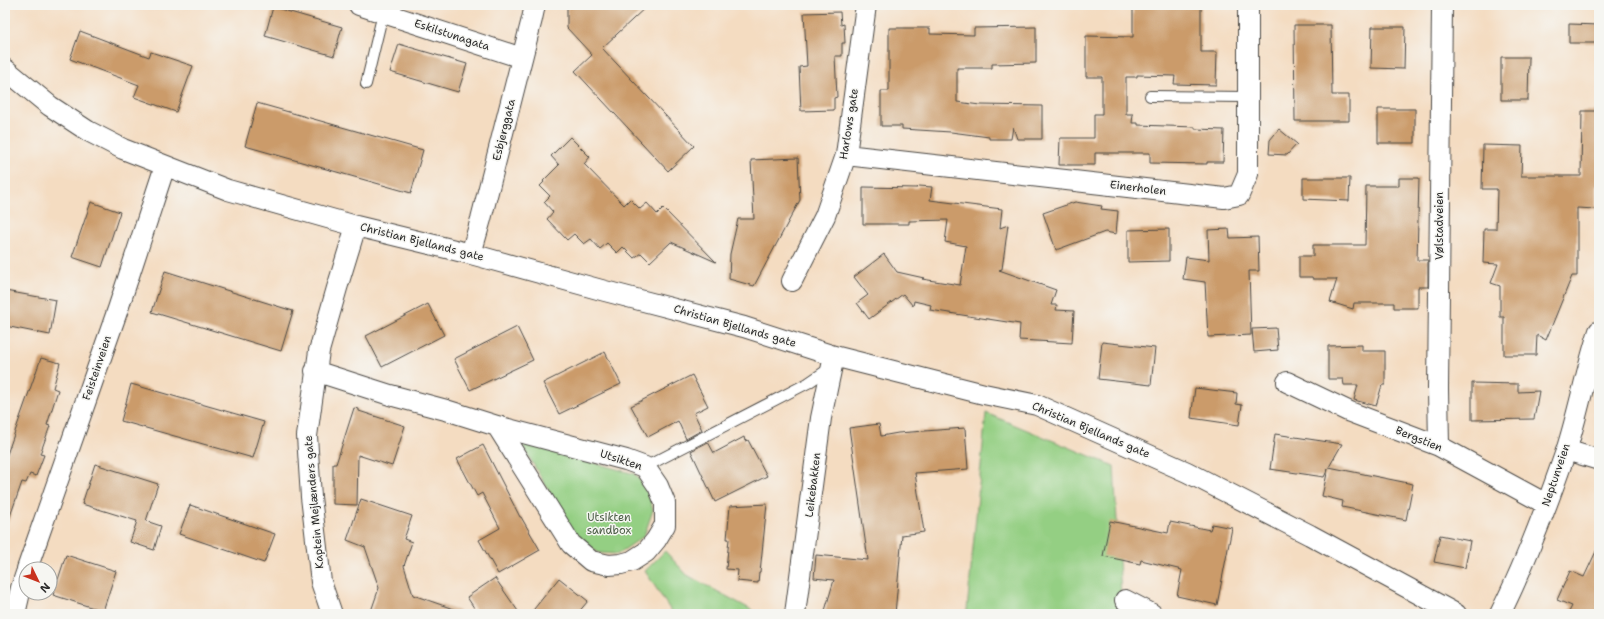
<svg xmlns="http://www.w3.org/2000/svg" width="1604" height="619" viewBox="0 0 1604 619" font-family="'Shantell Sans',sans-serif">
  <rect width="100%" height="100%" fill="#f6f6f2"/>
  <filter id="ink" filterUnits="userSpaceOnUse"><feTurbulence type="fractalNoise" baseFrequency=".025" numOctaves="2"/><feDisplacementMap in="SourceGraphic" scale="8" xChannelSelector="R" yChannelSelector="G"/><feConvolveMatrix kernelMatrix="1 2 1 2 8 2 1 2 1" color-interpolation-filters="sRGB"/></filter>
  <filter id="wash" filterUnits="userSpaceOnUse"><feTurbulence type="fractalNoise" baseFrequency=".012" numOctaves="4" result="noise"/><feDisplacementMap in="SourceGraphic" scale="16" xChannelSelector="R" yChannelSelector="G"/><feGaussianBlur stdDeviation="0.9" result="paint"/><feColorMatrix in="noise" values="0 0 0 0 0 0 0 0 0 0 0 0 0 0 0 0 0 1.4 0 .05"/><feComposite in="paint" operator="in"/></filter>
  <g filter="url(#wash)">
    <rect width="100%" height="100%" fill="#f4dcc1"/>
    <path fill="#94cf83" stroke="#607d57" d="M 986,413 L 1114,466 L 1122,614 L 965,614 L 967,610 Z
      M 521,443 L 635,474 L 647,490 L 653,510 L 644,536 L 618,554 L 599,553 L 576,538 Z
      M 665,551 L 687,575 L 752,610 L 754,614 L 673,614 L 645,571 Z"/>
    <g id="blocks">
      <path fill="#cb9b6a" d="M 567,5 L 648,5 L 602,48 L 694,146 L 668,171 L 575,71 L 592,55 L 567,28 Z
        M 1133,5 L 1201,5 L 1201,52 L 1217,52 L 1216,85 L 1174,84 L 1175,76 L 1137,75 L 1137,77 L 1126,77 L 1126,114 L 1133,114 L 1132,123 L 1138,123 L 1138,125 L 1195,127 L 1195,129 L 1224,130 L 1223,162 L 1207,162 L 1207,164 L 1150,163 L 1150,153 L 1095,153 L 1095,165 L 1059,165 L 1060,138 L 1094,138 L 1094,114 L 1102,114 L 1102,77 L 1086,77 L 1086,36 L 1133,37 Z
        M 273,7 L 342,27 L 334,56 L 265,36 Z
        M 840,12 L 841,25 L 844,24 L 845,43 L 842,43 L 842,56 L 835,56 L 837,97 L 834,98 L 834,110 L 801,111 L 799,67 L 807,66 L 804,13 Z
        M 1569,24 L 1599,25 L 1599,43 L 1569,43 Z
        M 1294,25 L 1331,25 L 1332,95 L 1349,95 L 1349,121 L 1295,121 Z
        M 1036,27 L 1036,63 L 992,64 L 992,68 L 957,68 L 957,102 L 980,105 L 1042,106 L 1042,139 L 1017,139 L 1013,127 L 1011,139 L 989,139 L 989,137 L 951,132 L 902,129 L 902,126 L 881,126 L 881,91 L 889,91 L 889,28 L 930,28 L 930,34 L 974,35 L 974,28 Z
        M 1372,27 L 1405,27 L 1404,69 L 1371,68 Z
        M 80,31 L 149,57 L 151,52 L 193,66 L 176,112 L 134,97 L 139,85 L 70,59 Z
        M 399,44 L 467,64 L 458,92 L 390,72 Z
        M 1501,57 L 1529,57 L 1528,100 L 1501,100 Z
        M 257,103 L 423,150 L 411,193 L 245,146 Z
        M 1378,109 L 1415,109 L 1415,143 L 1378,143 Z
        M 1582,111 L 1599,111 L 1599,185 L 1596,185 L 1596,209 L 1577,208 L 1577,276 L 1572,276 L 1546,340 L 1537,335 L 1536,355 L 1504,355 L 1504,317 L 1500,317 L 1500,286 L 1491,283 L 1498,264 L 1483,263 L 1484,229 L 1496,229 L 1497,189 L 1482,189 L 1483,145 L 1522,146 L 1521,176 L 1581,176 Z
        M 1279,129 L 1297,144 L 1287,155 L 1269,154 L 1270,140 Z
        M 570,137 L 590,157 L 584,164 L 624,205 L 630,199 L 640,209 L 647,203 L 657,214 L 663,208 L 716,262 L 671,242 L 650,262 L 641,253 L 634,258 L 623,247 L 617,253 L 607,243 L 600,249 L 591,239 L 584,244 L 574,234 L 567,240 L 547,219 L 553,212 L 544,202 L 550,196 L 540,186 L 544,182 L 543,181 L 559,165 L 551,156 Z
        M 798,158 L 800,200 L 754,286 L 729,279 L 730,254 L 738,219 L 754,219 L 751,160 Z
        M 1303,178 L 1350,178 L 1349,201 L 1303,199 Z
        M 1399,178 L 1419,178 L 1417,260 L 1428,260 L 1428,287 L 1418,287 L 1418,308 L 1394,308 L 1394,303 L 1354,303 L 1353,309 L 1330,302 L 1337,279 L 1313,279 L 1312,277 L 1299,277 L 1299,256 L 1313,256 L 1313,245 L 1365,245 L 1366,186 L 1399,186 Z
        M 919,186 L 932,187 L 930,200 L 1002,209 L 1000,228 L 1008,225 L 1002,269 L 999,270 L 1056,290 L 1051,305 L 1057,305 L 1056,310 L 1074,311 L 1072,343 L 1019,340 L 1020,324 L 930,310 L 931,305 L 914,301 L 913,306 L 903,294 L 869,319 L 857,303 L 868,295 L 854,277 L 884,254 L 897,272 L 924,278 L 922,279 L 960,285 L 966,246 L 945,242 L 948,220 L 909,221 L 909,224 L 863,224 L 863,187 L 917,188 Z
        M 91,202 L 120,212 L 102,267 L 72,257 Z
        M 1075,202 L 1102,206 L 1101,209 L 1118,211 L 1116,234 L 1105,232 L 1056,250 L 1043,213 Z
        M 1169,229 L 1169,261 L 1128,262 L 1128,230 Z
        M 1229,229 L 1230,238 L 1258,237 L 1259,271 L 1249,271 L 1251,335 L 1208,337 L 1205,282 L 1183,279 L 1186,257 L 1209,260 L 1208,230 Z
        M 165,271 L 293,311 L 281,351 L 152,312 Z
        M 5,291 L 56,300 L 50,335 L 5,326 Z
        M 428,304 L 444,335 L 382,367 L 366,336 Z
        M 517,327 L 533,360 L 470,390 L 454,359 Z
        M 1276,328 L 1278,350 L 1254,352 L 1252,329 Z
        M 1102,342 L 1155,348 L 1151,385 L 1098,379 Z
        M 1362,345 L 1362,351 L 1385,351 L 1385,385 L 1382,385 L 1376,406 L 1354,400 L 1358,385 L 1344,385 L 1343,379 L 1328,379 L 1328,346 Z
        M 605,352 L 621,384 L 559,414 L 543,383 Z
        M 41,358 L 60,363 L 53,388 L 58,390 L 47,425 L 50,426 L 40,454 L 44,455 L 36,476 L 30,474 L 26,483 L 22,482 L 8,522 L 5,522 L 5,460 Z
        M 692,375 L 708,406 L 694,413 L 702,430 L 686,439 L 678,421 L 648,437 L 631,406 Z
        M 1472,383 L 1518,384 L 1518,392 L 1539,391 L 1534,419 L 1472,420 Z
        M 131,384 L 264,422 L 253,458 L 121,421 Z
        M 1195,388 L 1237,393 L 1236,404 L 1242,405 L 1239,425 L 1191,418 Z
        M 354,408 L 359,409 L 359,411 L 405,426 L 392,466 L 358,455 L 357,505 L 333,504 L 333,464 L 336,464 Z
        M 879,424 L 881,436 L 898,433 L 965,428 L 968,469 L 915,473 L 924,532 L 902,535 L 895,614 L 824,614 L 834,580 L 814,578 L 816,555 L 868,560 L 849,428 Z
        M 1275,434 L 1342,444 L 1329,467 L 1413,484 L 1406,520 L 1342,507 L 1343,501 L 1322,496 L 1328,469 L 1324,477 L 1270,469 Z
        M 744,437 L 745,441 L 748,440 L 767,476 L 715,502 L 691,451 L 708,442 L 714,453 Z
        M 483,445 L 520,517 L 521,517 L 540,550 L 498,574 L 479,540 L 500,528 L 482,493 L 477,496 L 457,459 Z
        M 95,464 L 158,484 L 146,521 L 161,526 L 154,550 L 130,542 L 137,521 L 82,504 Z
        M 361,499 L 412,516 L 404,539 L 412,542 L 404,566 L 413,595 L 459,611 L 458,614 L 370,614 L 379,588 L 365,547 L 347,540 Z
        M 767,504 L 760,572 L 759,572 L 758,583 L 737,581 L 738,570 L 726,569 L 729,539 L 727,539 L 730,506 Z
        M 190,505 L 275,534 L 264,563 L 179,534 Z
        M 1110,521 L 1168,533 L 1170,522 L 1210,530 L 1212,524 L 1232,528 L 1217,605 L 1177,596 L 1182,570 L 1141,560 L 1140,564 L 1103,556 Z
        M 1440,535 L 1470,541 L 1465,568 L 1434,562 Z
        M 1599,545 L 1599,614 L 1568,614 L 1572,606 L 1557,600 L 1570,571 L 1584,577 Z
        M 66,555 L 116,571 L 103,611 L 53,595 Z
        M 495,578 L 520,614 L 478,614 L 467,597 Z
        M 559,578 L 588,601 L 577,614 L 530,614 Z"/>
    </g>
  </g>
  <g filter="url(#ink)">
    <use href="#blocks" fill-opacity="0" stroke="#494642" stroke-width="1"/>
    <g fill="none" stroke-linecap="round" stroke-linejoin="round">
      <defs>
        <path id="service" d="M 366,84 L 383,13
          M 1150,96 L 1247,97
          M 645,467 L 808,383 L 830,368"/>
        <path id="minor" d="M 359,5 L 522,58
          M 5,69 L 50,106 L 88,131 L 123,149 L 228,190 L 356,226 L 471,254 L 605,291 L 744,327 L 834,356 L 984,394 L 1037,405 L 1187,472 L 1310,535 L 1456,614
          M 846,155 L 1224,198 L 1239,195 L 1248,174 L 1248,5
          M 471,254 L 481,219 L 532,19 L 535,5
          M 792,281 L 825,216 L 846,155 L 866,5
          M 315,371 L 390,395 L 446,410 L 497,426 L 571,544 L 591,561 L 609,565 L 621,564 L 632,561 L 646,552 L 656,540 L 665,525 L 665,503 L 658,486 L 645,467 L 626,460 L 497,426
          M 1287,382 L 1350,412 L 1439,446 L 1546,504
          M 1439,446 L 1438,389 L 1442,5
          M 1566,450 L 1599,460
          M 27,569 L 118,309 L 165,166
          M 1125,600 L 1152,614
          M 15,614 L 21,588 L 26,573
          M 332,614 L 321,582 L 311,497 L 307,436 L 319,351 L 337,288 L 356,226
          M 795,614 L 821,418 L 834,356
          M 1500,614 C 1526,562 1547,506 1566,451 C 1579,411 1586,370 1599,331"/>
      </defs>
      <use href="#service" stroke="#494642" stroke-width="12"/>
      <use href="#minor" stroke="#494642" stroke-width="22"/>
      <use href="#service" stroke="#fff" stroke-width="10"/>
      <use href="#minor" stroke="#fff" stroke-width="20"/>
    </g>
  </g>
  <g text-anchor="middle" dominant-baseline="central" stroke-width="3" stroke-linejoin="round" paint-order="stroke">
    <g font-size="11" fill="#2b2b2b" stroke="#f6f6f2">
      <text transform="translate(452 35) rotate(18)">Eskilstunagata</text>
      <text transform="translate(849 124) rotate(-81)">Harlows gate</text>
      <text transform="translate(504 130) rotate(-76)">Esbjerggata</text>
      <text transform="translate(1138 188) rotate(7)">Einerholen</text>
      <text transform="translate(1439 226) rotate(-90)">Vølstadveien</text>
      <text transform="translate(422 242) rotate(14)">Christian Bjellands gate</text>
      <text transform="translate(735 326) rotate(16)">Christian Bjellands gate</text>
      <text transform="translate(97 368) rotate(-71)">Feisteinveien</text>
      <text transform="translate(1091 430) rotate(23)">Christian Bjellands gate</text>
      <text transform="translate(1419 439) rotate(22)">Bergstien</text>
      <text transform="translate(621 460) rotate(18)">Utsikten</text>
      <text transform="translate(1556 475) rotate(-71)">Neptunveien</text>
      <text transform="translate(813 485) rotate(-83)">Leikebakken</text>
      <text transform="translate(314 502) rotate(-95)">Kaptein Mejlænders gate</text>
    </g>
    <g font-size="11" fill="#4a5c45" stroke="#f6f6f2">
      <text x="609" y="517">Utsikten<tspan x="609" dy="13">sandbox</tspan></text>
    </g>
  </g>
  <rect width="1604" height="619" fill="none" stroke="#f6f6f2" stroke-width="20"/>
  <g transform="translate(38 581) rotate(133)"><circle r="19" fill="#f6f6f2" stroke="#a5a5a2"/>
  <path d="M0-3L7 15L0 10L-7 15Z" fill="#c8321e"/>
  <text y="-6" font-size="11" font-weight="bold" text-anchor="middle" fill="#2b2b2b">N</text>
  </g>
</svg>
